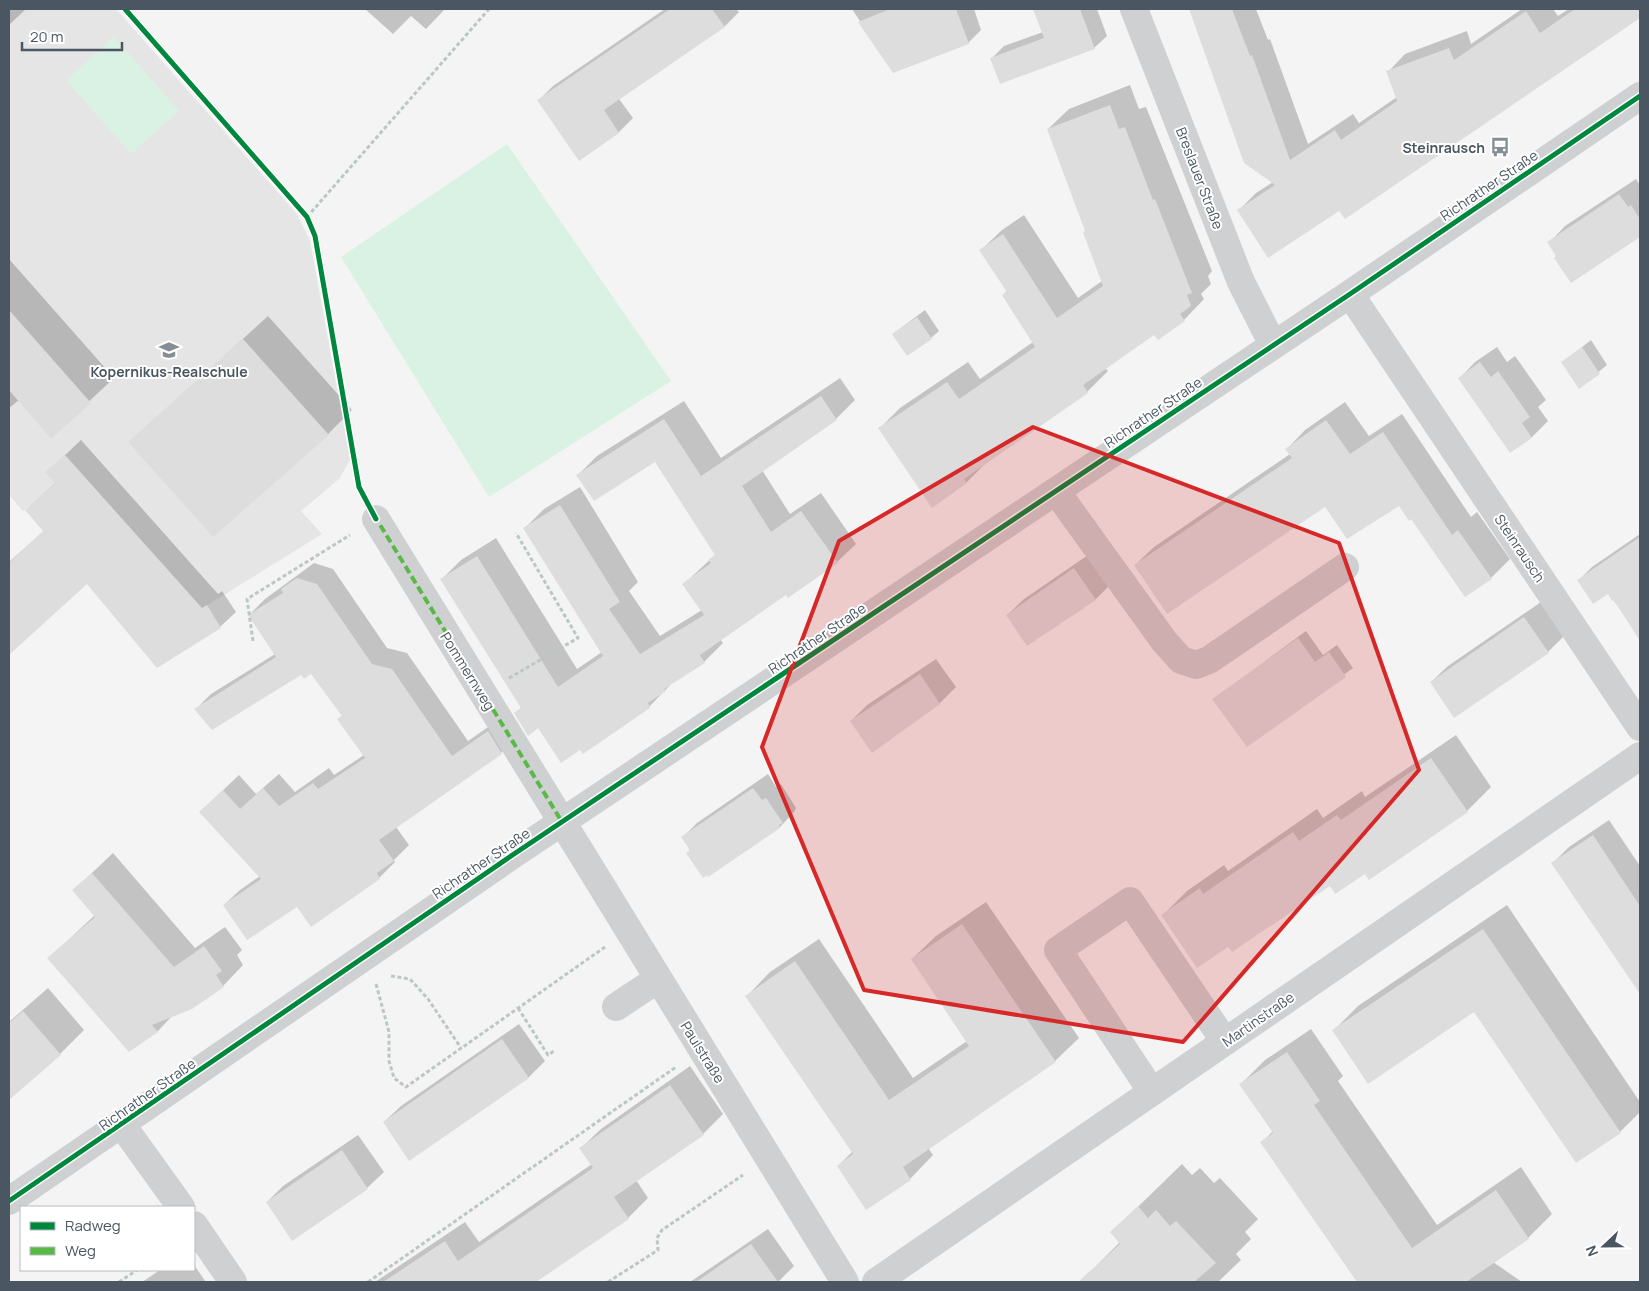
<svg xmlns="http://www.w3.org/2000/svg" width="1649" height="1291" viewBox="0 0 1649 1291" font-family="Manrope,sans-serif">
  <rect width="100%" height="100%" fill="#f4f4f4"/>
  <path fill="#e6e5e6" d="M 9,9 L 116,9 L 297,214 L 310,241 L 350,460 L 339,479 L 301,511 L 322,534 L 166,631 L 47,491 L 23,511 L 9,495 Z"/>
  <path fill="#d9f2e3" d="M 114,37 L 179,111 L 131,154 L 66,80 Z
    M 507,144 L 671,381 L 489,497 L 341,257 Z"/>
  <path fill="#0003" d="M 9,9 L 26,9 L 9,25 Z
    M 365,9 L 445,9 L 426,29 L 411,16 L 393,34 Z
    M 665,9 L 736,9 L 739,12 L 725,26 L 619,99 L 633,118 L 619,132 L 579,159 L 539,100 L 553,86 Z
    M 852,9 L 974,9 L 981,30 L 968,43 L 893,71 Z
    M 1035,9 L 1097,9 L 1107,36 L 1094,48 L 992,58 L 1004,46 L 1043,32 Z
    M 1190,9 L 1256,9 L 1268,40 L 1270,39 L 1308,144 L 1353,114 L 1359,123 L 1397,97 L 1388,72 L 1405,54 L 1467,31 L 1471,44 L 1522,9 L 1553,9 L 1558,16 L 1569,9 L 1640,9 L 1640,17 L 1345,217 L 1340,209 L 1239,210 L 1256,193 L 1273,182 L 1219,84 Z
    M 1130,85 L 1139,109 L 1146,107 L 1212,271 L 1208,276 L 1211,284 L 1201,294 L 1204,299 L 1184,320 L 1154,333 L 1105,368 L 1108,371 L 1087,392 L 987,462 L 967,482 L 932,506 L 880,428 L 900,408 L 968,362 L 980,379 L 1033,342 L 1003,295 L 1007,291 L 981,250 L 1002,230 L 1024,215 L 1078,298 L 1102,281 L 1086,230 L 1048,129 L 1069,109 Z
    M 1636,179 L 1640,185 L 1640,235 L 1572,281 L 1549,243 L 1565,226 Z
    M 9,259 L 114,378 L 51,437 L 19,400 L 9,408 Z
    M 925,310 L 939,331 L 931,338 L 893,334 Z
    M 268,316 L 352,410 L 328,434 L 130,442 Z
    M 1591,340 L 1607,365 L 1580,387 L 1563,362 Z
    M 1497,347 L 1507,362 L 1515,356 L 1546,400 L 1538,407 L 1548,421 L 1532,437 L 1510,451 L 1459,379 L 1475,362 Z
    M 840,378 L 855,400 L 836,419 L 762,470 L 790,514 L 821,493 L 856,544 L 837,562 L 786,593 L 720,639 L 723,643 L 704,662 L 674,681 L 649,707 L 580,748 L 515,713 L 522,707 L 442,579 L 461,560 L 496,538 L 577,669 L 602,652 L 525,528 L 544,509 L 580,487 L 638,582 L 629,591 L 660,636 L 702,610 L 684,584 L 716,554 L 656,460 L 578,475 L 597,456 L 684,401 L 721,458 Z
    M 1345,402 L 1369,436 L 1402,414 L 1471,517 L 1477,512 L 1510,559 L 1491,578 L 1411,517 L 1400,504 L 1325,505 L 1135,565 L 1154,547 L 1290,454 L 1287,449 L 1305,430 Z
    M 81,440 L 218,594 L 222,591 L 236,612 L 220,627 L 87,582 L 9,654 L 9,562 L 44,531 L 26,510 L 56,482 L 47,472 Z
    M 1640,534 L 1640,638 L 1608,592 L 1579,580 L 1592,567 Z
    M 1091,553 L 1112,583 L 1096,599 L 1027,645 L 1007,615 L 1024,599 Z
    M 314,563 L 333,569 L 387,648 L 407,653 L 468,741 L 504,716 L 517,737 L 501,753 L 396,827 L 409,845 L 394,860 L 395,862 L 379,878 L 311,926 L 297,905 L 224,905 L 240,890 L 260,876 L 200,812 L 239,775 L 256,794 L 279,774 L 295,792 L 329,768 L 334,775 L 364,755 L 338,719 L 343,715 L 311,673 L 301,673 L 196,709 L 211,694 L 275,654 L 249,615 L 265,599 Z
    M 1541,602 L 1564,636 L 1548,652 L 1431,682 L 1448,666 Z
    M 1306,631 L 1323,655 L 1337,645 L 1353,668 L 1247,745 L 1214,699 Z
    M 936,659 L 956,687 L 940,703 L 872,751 L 851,721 L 867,705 Z
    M 1456,735 L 1491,787 L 1467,811 L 1365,872 L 1330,884 L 1229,946 L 1163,915 L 1187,891 L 1224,865 L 1228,871 L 1317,809 L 1323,818 L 1362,791 L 1365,797 Z
    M 768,774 L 776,787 L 781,784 L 796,808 L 794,812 L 780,827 L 703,876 L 683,837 L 697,823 Z
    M 1609,820 L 1640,866 L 1640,970 L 1630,977 L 1553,863 L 1569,847 Z
    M 113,853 L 195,948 L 225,927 L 242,950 L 237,955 L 243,965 L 223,986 L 173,1015 L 158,1031 L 129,1051 L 49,958 L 95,915 L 74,890 Z
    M 986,902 L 1079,1038 L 1055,1061 L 928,1148 L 933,1155 L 910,1179 L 838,1166 L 853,1151 L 747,996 L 770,972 L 819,939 L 913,1078 L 967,1041 L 912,959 L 936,936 Z
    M 1507,905 L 1640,1102 L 1640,1112 L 1620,1132 L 1475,1010 L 1334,1030 L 1358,1006 Z
    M 48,988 L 84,1030 L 60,1054 L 9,1098 L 9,1022 Z
    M 519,1024 L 545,1061 L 529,1077 L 410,1159 L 384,1122 L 401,1106 Z
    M 1311,1029 L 1343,1076 L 1338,1081 L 1437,1225 L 1521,1167 L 1552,1214 L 1528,1238 L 1493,1262 L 1522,1282 L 1358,1282 L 1262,1142 L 1273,1131 L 1241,1084 L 1265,1060 Z
    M 690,1066 L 723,1114 L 703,1134 L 636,1180 L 648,1198 L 628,1218 L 534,1282 L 375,1282 L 465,1222 L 479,1242 L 592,1164 L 581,1148 L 601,1129 Z
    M 358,1135 L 384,1172 L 367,1188 L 293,1239 L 267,1202 L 283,1186 Z
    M 1182,1164 L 1192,1175 L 1200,1168 L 1214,1183 L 1220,1178 L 1258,1219 L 1245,1232 L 1251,1239 L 1236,1254 L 1241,1260 L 1218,1282 L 1086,1282 L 1083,1279 L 1120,1242 L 1112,1232 Z
    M 768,1229 L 794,1266 L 778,1282 L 690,1282 Z
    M 194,1265 L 206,1282 L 142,1282 L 160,1270 L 194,1270 Z"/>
  <path fill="#ddddde" d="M 670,9 L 712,9 L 725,27 L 604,110 L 619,133 L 579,161 L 537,100 Z
    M 890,9 L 956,9 L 969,44 L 893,73 L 858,22 Z
    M 1033,9 L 1080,9 L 1095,49 L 1000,84 L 990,58 L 1044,38 Z
    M 1189,9 L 1232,9 L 1250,56 L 1252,55 L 1290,160 L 1335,130 L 1341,140 L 1397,101 L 1386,71 L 1449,48 L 1454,60 L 1526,11 L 1540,33 L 1575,9 L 1640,9 L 1640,18 L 1345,219 L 1339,211 L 1268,258 L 1237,210 L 1275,185 L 1244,163 Z
    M 1110,105 L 1119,129 L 1125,127 L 1153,200 L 1155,199 L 1192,293 L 1187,295 L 1191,306 L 1180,314 L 1185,321 L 1158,340 L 1154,335 L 1083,385 L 1088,393 L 964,479 L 967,483 L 932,508 L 878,428 L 947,382 L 959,399 L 1035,347 L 1002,295 L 1007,292 L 979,250 L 1003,234 L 1057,318 L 1103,286 L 1083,232 L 1085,231 L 1047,129 Z
    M 1619,194 L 1628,207 L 1631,205 L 1640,219 L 1640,237 L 1571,283 L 1554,258 L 1556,256 L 1547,242 Z
    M 9,310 L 91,403 L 51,439 L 9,390 Z
    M 917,317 L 932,339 L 907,356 L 892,334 Z
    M 243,339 L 329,435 L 213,537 L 128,442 Z
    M 1582,347 L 1600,374 L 1579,389 L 1561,362 Z
    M 1480,362 L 1491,377 L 1498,371 L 1530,417 L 1522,423 L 1532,438 L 1510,453 L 1458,378 Z
    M 821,396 L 837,420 L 742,486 L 771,532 L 801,511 L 838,563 L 788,598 L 786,595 L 700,655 L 705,663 L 664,689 L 666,691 L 648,703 L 650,708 L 583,754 L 580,750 L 561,763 L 538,728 L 528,736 L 514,713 L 521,708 L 440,579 L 477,556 L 558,687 L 603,656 L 523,528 L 560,505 L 620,602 L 609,609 L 640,654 L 704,615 L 682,584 L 711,563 L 708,560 L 715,555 L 655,462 L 594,501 L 576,475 L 664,419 L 701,476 Z
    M 1326,420 L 1350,454 L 1383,432 L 1452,535 L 1458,530 L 1492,579 L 1465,597 L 1411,519 L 1409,521 L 1399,506 L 1347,539 L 1325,507 L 1167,614 L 1134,565 L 1292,458 L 1285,449 Z
    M 65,455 L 202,608 L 207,605 L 221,628 L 157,668 L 87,584 L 9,655 L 9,563 L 43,531 L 25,510 L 55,483 L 45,472 Z
    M 1640,537 L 1640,641 L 1614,600 L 1612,601 L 1608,594 L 1593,604 L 1577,580 Z
    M 1074,568 L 1096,600 L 1027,646 L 1006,615 Z
    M 297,578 L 317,584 L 372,664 L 392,669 L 452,756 L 488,731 L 502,754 L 379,840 L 394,861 L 377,873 L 380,879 L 311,927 L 297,907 L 247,940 L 223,905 L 261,879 L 199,812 L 223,790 L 240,809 L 263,788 L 279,806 L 313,783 L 318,789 L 365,758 L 337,719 L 342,716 L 311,674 L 304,679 L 301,675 L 212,730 L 194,709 L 276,657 L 248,615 L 283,593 L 281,589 Z
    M 1524,617 L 1549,653 L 1454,718 L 1430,682 Z
    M 1298,638 L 1315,662 L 1329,652 L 1346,677 L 1247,747 L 1212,699 Z
    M 920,674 L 940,704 L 872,753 L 850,721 Z
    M 1431,758 L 1468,812 L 1369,880 L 1365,874 L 1335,894 L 1330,886 L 1232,952 L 1228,947 L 1197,968 L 1161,915 L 1200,888 L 1203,894 L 1293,832 L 1299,841 L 1337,815 L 1341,820 Z
    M 753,788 L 762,800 L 766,798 L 783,823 L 779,825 L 780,828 L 708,877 L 707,875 L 703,878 L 686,853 L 690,850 L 681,837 Z
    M 1593,835 L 1640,906 L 1640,994 L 1551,863 Z
    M 92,873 L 174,967 L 204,946 L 222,971 L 216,975 L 224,987 L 192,1009 L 152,1025 L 158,1032 L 129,1052 L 47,958 L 95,917 L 72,890 Z
    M 962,924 L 1056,1062 L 903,1167 L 911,1180 L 866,1210 L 837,1166 L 853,1154 L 745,996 L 795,961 L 889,1100 L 969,1046 L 911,959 Z
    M 1483,929 L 1621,1133 L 1576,1163 L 1474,1012 L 1368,1084 L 1332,1030 Z
    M 23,1011 L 61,1055 L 9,1100 L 9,1023 Z
    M 502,1039 L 529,1078 L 409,1161 L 383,1122 Z
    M 1287,1052 L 1320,1101 L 1314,1105 L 1412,1248 L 1496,1190 L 1529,1239 L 1466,1282 L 1357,1282 L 1260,1142 L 1273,1133 L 1239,1084 Z
    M 670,1085 L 704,1135 L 614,1197 L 629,1219 L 536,1282 L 383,1282 L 445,1241 L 458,1261 L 593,1168 L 579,1148 Z
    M 342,1150 L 368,1189 L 292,1241 L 266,1202 Z
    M 1138,1206 L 1148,1218 L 1156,1210 L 1170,1226 L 1176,1221 L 1216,1263 L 1194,1282 L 1078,1282 L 1120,1244 L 1110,1232 Z
    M 751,1244 L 778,1282 L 696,1282 Z"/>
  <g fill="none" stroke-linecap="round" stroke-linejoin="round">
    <path stroke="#bcc7c4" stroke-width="3" stroke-dasharray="4 2.5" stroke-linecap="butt" d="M 307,217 L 489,9
      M 253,641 L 247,599 L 350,535
      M 509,678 L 578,638 L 516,533
      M 391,976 L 410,979 L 428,999 L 461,1048
      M 376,984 L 389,1032 L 389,1061 L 394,1078 L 406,1087 L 605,947
      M 518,1008 L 548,1055 L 554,1051
      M 119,1282 L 137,1270
      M 368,1282 L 676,1067
      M 608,1282 L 658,1250 L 657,1238 L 662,1230 L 743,1175"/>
    <path stroke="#ced0d2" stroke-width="28" d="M 1134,9 L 1241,282 L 1273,345
      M 1350,294 L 1640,727
      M 1056,491 L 1164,641 L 1181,660 L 1196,665 L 1209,660 L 1345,567
      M 376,519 L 845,1282
      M 616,1007 L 658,979
      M 1152,1092 L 1058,950 L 1130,901 L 1225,1042
      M 122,1125 L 181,1207
      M 9,1201 L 511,856 L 1350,294 L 1640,96
      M 194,1225 L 233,1282
      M 876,1282 L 1640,756"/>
    <path stroke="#58b947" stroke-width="4" stroke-dasharray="8 4" stroke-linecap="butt" d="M 374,515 L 562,822"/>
    <defs>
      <path id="cycleway" d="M 125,9 L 307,217 L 315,236 L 359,487 L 376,519
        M 9,1201 L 511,856 L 1350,294 L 1640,96"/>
    </defs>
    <use href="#cycleway" stroke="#fff" stroke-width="8"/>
    <use href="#cycleway" stroke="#00873e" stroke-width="5"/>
  </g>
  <path fill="#d62828" fill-opacity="0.2" stroke="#d62828" stroke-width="4" stroke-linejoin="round" d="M 1033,427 L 1339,543 L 1419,770 L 1183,1042 L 864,990 L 762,747 L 839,541 Z"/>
  <defs>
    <symbol id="bus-bare" viewBox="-9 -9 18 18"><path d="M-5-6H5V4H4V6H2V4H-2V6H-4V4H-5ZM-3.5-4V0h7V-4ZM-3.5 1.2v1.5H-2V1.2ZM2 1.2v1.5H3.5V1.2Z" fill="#868d94" stroke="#fff" stroke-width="2.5" paint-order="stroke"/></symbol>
    <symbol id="school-bare" viewBox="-9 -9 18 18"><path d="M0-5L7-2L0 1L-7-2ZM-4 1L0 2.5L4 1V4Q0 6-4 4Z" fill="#868d94" stroke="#fff" stroke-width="2.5" paint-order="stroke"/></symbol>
  </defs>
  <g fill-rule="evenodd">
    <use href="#bus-bare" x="1486" y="133" width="28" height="28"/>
    <use href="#school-bare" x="155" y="336" width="28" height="28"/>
  </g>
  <g text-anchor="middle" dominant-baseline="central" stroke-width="4" stroke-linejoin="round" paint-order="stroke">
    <g font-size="14" font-weight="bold" fill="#4a5661" stroke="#fff" text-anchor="end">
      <text x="1485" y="147">Steinrausch</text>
      <text x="169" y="371" text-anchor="middle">Kopernikus-Realschule</text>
    </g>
    <g font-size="14" fill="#4a5661" stroke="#fff">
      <text transform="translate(1200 178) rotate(69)">Breslauer Straße</text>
      <text transform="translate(1489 185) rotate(-34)">Richrather Straße</text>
      <text transform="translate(1153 412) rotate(-34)">Richrather Straße</text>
      <text transform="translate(1520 548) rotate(56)">Steinrausch</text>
      <text transform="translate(817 638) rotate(-34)">Richrather Straße</text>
      <text transform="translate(468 671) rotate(58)">Pommernweg</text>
      <text transform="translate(481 863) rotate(-34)">Richrather Straße</text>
      <text transform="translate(1258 1019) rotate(-35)">Martinstraße</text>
      <text transform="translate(703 1052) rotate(58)">Paulstraße</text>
      <text transform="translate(147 1094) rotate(-35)">Richrather Straße</text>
    </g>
  </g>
  <rect width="1649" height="1291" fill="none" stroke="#4a5661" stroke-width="20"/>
  <rect x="20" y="1206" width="175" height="65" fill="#ffffff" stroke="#b7bbc0"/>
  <rect x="30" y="1222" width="25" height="8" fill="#00873e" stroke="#b7bbc0"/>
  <text x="65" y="1231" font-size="15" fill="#4a5661">Radweg</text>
  <rect x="30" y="1247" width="25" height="8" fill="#58b947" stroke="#b7bbc0"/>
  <text x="65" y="1256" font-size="15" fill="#4a5661">Weg</text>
  <g transform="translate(1604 1246) rotate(248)" stroke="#ffffff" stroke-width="4" paint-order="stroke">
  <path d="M0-4L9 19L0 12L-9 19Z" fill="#4a5661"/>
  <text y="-8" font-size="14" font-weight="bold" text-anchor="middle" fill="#4a5661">N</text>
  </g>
  <path d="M22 42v8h100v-8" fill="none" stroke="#4a5661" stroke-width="2.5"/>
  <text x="30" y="42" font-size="15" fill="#4a5661" stroke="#ffffff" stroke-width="4" paint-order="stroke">20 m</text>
</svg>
